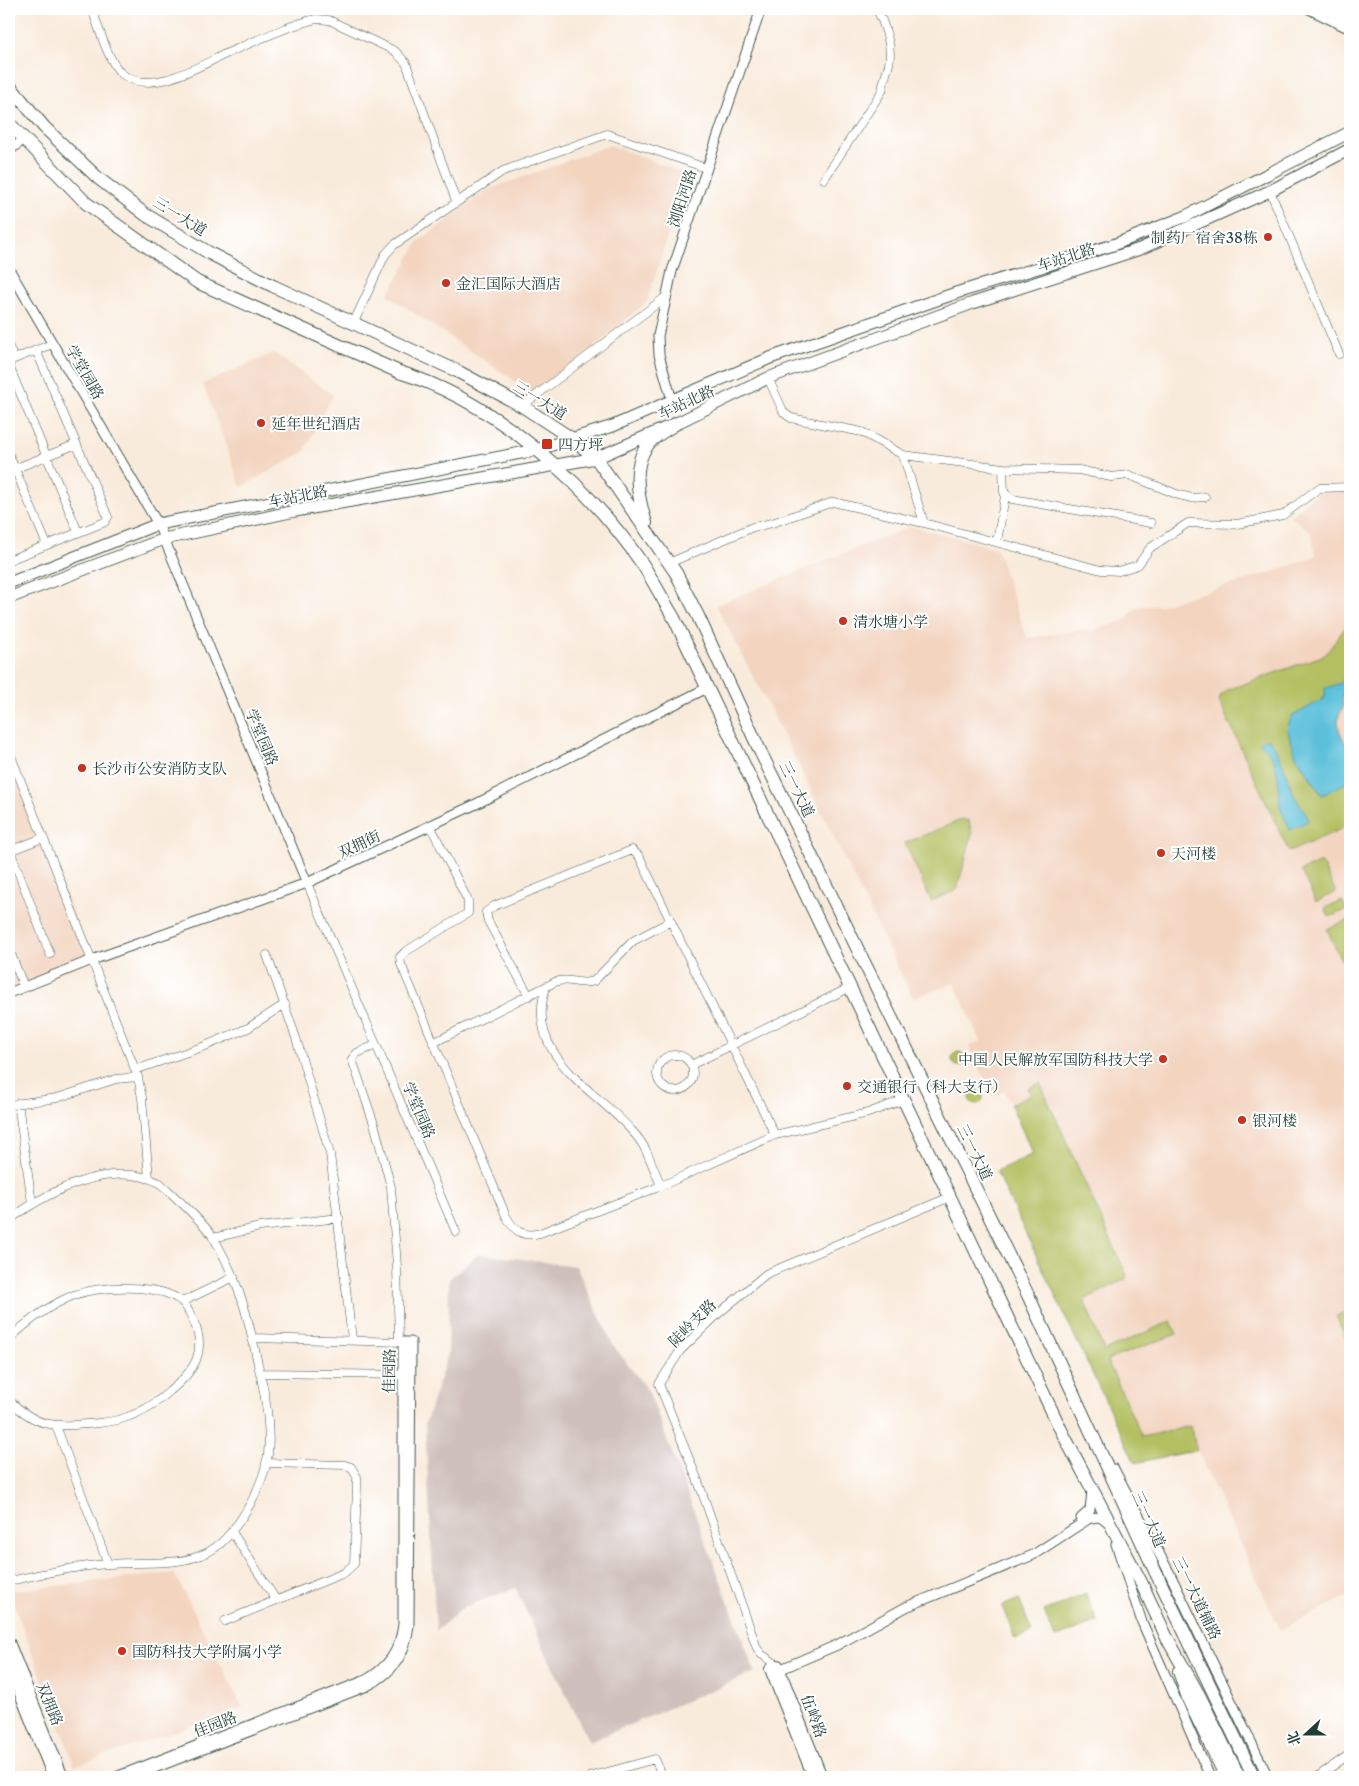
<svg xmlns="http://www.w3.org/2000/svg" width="1359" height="1786" viewBox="0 0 1359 1786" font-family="'Libre Caslon Text','Noto Serif SC',serif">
  <rect width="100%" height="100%" fill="#fff"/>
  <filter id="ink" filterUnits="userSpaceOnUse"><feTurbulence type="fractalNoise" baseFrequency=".02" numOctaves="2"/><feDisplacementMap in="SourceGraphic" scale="10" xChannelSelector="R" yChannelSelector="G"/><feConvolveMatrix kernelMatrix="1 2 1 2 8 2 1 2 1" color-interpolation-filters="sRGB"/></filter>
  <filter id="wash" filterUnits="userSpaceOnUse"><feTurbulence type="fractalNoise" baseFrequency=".0096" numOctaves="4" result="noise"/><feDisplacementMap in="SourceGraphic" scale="20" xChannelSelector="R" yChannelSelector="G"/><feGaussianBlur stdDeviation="1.12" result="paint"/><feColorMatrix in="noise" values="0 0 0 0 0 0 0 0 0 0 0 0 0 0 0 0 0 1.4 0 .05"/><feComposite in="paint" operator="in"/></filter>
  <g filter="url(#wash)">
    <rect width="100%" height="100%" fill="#f9ebdb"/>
    <path fill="#f3d4bf" d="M 610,145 L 687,174 L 647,302 L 537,396 L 388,295 L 418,242 L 487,190 Z
      M 273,353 L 333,395 L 304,452 L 241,487 L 203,384 Z
      M 1350,490 L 1350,1595 L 1280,1630 L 1197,1450 L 1135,1463 L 996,1171 L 1033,1154 L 1005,1091 L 992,1096 L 981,1072 L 969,1046 L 981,1041 L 954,983 L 913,998 L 782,732 L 716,605 L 911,526 L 996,548 L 1027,638 L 1081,630 L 1091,631 L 1125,620 L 1137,607 L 1162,605 L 1276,571 L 1316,556 L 1311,532 L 1291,516 L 1317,493 Z
      M 9,751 L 92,960 L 9,993 Z
      M 174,1573 L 243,1708 L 75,1766 L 9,1591 Z"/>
    <path fill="#cfc0bb" d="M 479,1254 L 576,1266 L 613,1345 L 649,1392 L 755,1672 L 589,1742 L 515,1588 L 464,1607 L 436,1631 L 425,1424 L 448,1354 L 449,1279 Z"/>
    <path fill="#b3bf60" stroke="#697e4a" d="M 1350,621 C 1350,633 1353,658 1350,668 C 1342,693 1311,705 1291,717 L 1302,766 L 1322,795 L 1348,782 L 1350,786 L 1350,825 L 1289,852 L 1219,701 L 1221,695 L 1227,690 L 1325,655 Z
      M 963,819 L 969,821 L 972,834 L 957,890 L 931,901 L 905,843 Z
      M 1321,862 L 1336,892 L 1316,902 L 1301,871 Z
      M 1342,901 L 1346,910 L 1329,917 L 1325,908 Z
      M 1348,920 L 1350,925 L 1350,956 L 1341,960 L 1327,929 Z
      M952 1059a7 7 0 1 1 14 0a7 7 0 1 1-14 0Z
      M 1040,1083 L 1128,1278 L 1084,1300 L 1104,1351 L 1171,1321 L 1177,1334 L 1107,1360 L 1142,1437 L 1190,1426 L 1197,1450 L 1135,1463 L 996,1171 L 1033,1154 L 1011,1105 L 1031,1095 L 1028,1088 Z
      M969 1097a7 7 0 1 1 14 0a7 7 0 1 1-14 0Z
      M 1350,1310 L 1350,1348 L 1336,1316 Z
      M 1086,1594 L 1097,1621 L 1055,1638 L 1044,1611 Z
      M 1019,1599 L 1032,1632 L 1015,1639 L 1002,1606 Z"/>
    <path fill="#5cc0da" stroke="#3e7e87" d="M 1350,668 L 1350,684 L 1342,692 L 1343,708 L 1338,717 L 1339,730 L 1350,754 L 1350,777 L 1347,778 L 1348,782 L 1322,795 L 1296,756 L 1287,729 L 1291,717 L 1325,698 L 1325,688 L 1341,683 Z
      M 1268,738 C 1282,754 1285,774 1293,793 C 1298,804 1306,809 1308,821 L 1290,830 L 1280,807 L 1278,776 L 1273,757 L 1259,742 Z"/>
  </g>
  <g filter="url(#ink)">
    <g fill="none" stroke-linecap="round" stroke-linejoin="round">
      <defs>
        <path id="minor" d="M 92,9 C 98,25 109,64 122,74 C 151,97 202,64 230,52 C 255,41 289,25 316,19 L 329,20 L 395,51 L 406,63 L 456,201
          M 824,179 L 882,91 C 883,81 887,73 889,64 C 893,46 884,24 877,9
          M 1270,191 L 1339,354
          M 353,324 L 385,255 L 394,245 L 503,171 L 607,134 L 706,168
          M 9,347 L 14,359
          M 9,361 L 52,344
          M 9,366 L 78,532
          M 768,378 L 784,413 L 791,418 L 862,432 L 903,455 L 1003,468 L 1004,492 L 1012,499 L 1151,523
          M 522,406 L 667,296
          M 9,455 L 47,545
          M 903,455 L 924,523
          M 1003,468 L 1079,470 L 1111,477 L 1129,475 L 1179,495 L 1192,498 L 1205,497
          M 9,471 L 74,445
          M 997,542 L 1005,496
          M 9,560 L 105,522 L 108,517 L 36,350
          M 669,563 L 753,527 L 772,523 L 833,502 L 924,523 L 1101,570 L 1119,571 L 1138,565 L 1150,548 L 1188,523 L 1237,524 L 1283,515 L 1319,488 L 1350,487
          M 9,751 L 138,1077 L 142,1098 L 149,1178
          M 430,825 L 468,901 L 468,913 L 405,952 L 400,957 L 401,964 L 506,1216 C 514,1231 523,1238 540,1233 L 661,1186 L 775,1135 L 868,1113 L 903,1100
          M 9,848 L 50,954
          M 9,851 L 43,838
          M 307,883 L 456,1232
          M 9,949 L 24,987
          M 267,955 L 296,1038 L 330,1154 L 352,1339
          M 546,987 C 523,1057 596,1089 633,1132 C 647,1146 653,1168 661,1186
          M 529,996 L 488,921 L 486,912 L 494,906 L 632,850 L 639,856 L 775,1135
          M 433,1043 L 555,982 C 568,977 581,986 594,981 L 633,941 L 671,921
          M 376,1045 L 357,1053 L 352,1059 L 375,1127 L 391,1187 L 397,1266 L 399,1342
          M657 1073a18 18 0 1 1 36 0a18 18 0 1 1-36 0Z
          M 691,1065 L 851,987
          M 135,1070 L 205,1046 L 248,1028 L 285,1004
          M 18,1103 L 32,1203
          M 9,1105 L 57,1098 L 116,1079 L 138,1077
          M 9,1220 C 49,1191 110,1159 160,1183 C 175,1197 205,1223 215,1240 C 240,1284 248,1316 258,1364 C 265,1393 271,1424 268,1454 C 265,1478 254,1499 241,1519 C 231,1533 221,1546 206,1553 C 177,1567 141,1561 109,1564 C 75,1566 42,1574 9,1581
          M 213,1238 L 260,1227 L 339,1218
          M 182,1302 L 234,1277
          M 253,1338 L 403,1342
          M 9,1339 C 28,1321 50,1305 74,1295 C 101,1286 157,1283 181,1301 C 187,1306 190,1314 193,1320 C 208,1352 194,1371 170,1391 C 150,1409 125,1421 99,1423 C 57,1426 41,1431 9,1400
          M 260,1373 L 408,1375
          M 56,1426 L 108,1564
          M 232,1532 L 276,1600
          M 225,1621 L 344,1573 L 354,1564 L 357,1488 L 357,1477 L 351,1467 L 345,1465 L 266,1463
          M 778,1665 L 761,1654 L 757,1648 L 698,1481 L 659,1384 L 680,1351 L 719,1313 L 766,1274 L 950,1197
          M 589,1777 L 655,1759 L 663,1777
          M 1317,1777 L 1350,1754"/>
        <path id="tertiary" d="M 1309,9 L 1350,29
          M 1324,9 L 1350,22
          M 9,151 L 23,140
          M 9,269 L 158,524 L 307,883
          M 672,400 L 659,355 L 658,336 L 672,271 L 761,9
          M 9,993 L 92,960 L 307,883 L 474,805 L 707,688
          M 1114,1469 L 1169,1572 L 1268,1777
          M 1081,1518 L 1090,1510 L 1092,1491
          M 1116,1544 L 1142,1622 L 1210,1777
          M 774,1672 L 837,1645 L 906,1607 L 1033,1555 L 1090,1518 L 1100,1517 L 1109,1524
          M 116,1777 L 364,1681 C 388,1668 400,1651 403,1624 L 403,1342 L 411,1342 L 409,1625 C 406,1654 393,1673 367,1686 L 131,1777"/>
        <path id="secondary" d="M 9,1642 L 63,1777
          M 778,1665 L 822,1777
          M 9,1666 L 53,1777
          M 770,1669 L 813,1777
          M 1250,1777 L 1265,1772"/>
        <path id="primary" d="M 9,583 L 158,524 L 536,450 L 613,426 L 770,358 L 959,292 L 1113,245 L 1184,217 L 1350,132
          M 9,598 L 164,539 L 295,511 L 596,458 L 677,423 L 768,378 L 973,303 L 1140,249 L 1270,191 L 1350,149"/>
        <path id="trunk" d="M 9,85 L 44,127 L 98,178 L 146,215 L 211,254 L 273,286 L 457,371 L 522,406 L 574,440 L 596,458 L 676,573 L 698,616 L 761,753 L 1028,1295 L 1156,1573
          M 9,123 L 86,203 L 197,282 L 399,372 C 494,401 587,483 643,565 C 654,582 663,600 674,618 L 1061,1430 L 1141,1582 L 1167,1638 L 1200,1697 L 1239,1777
          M 646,523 C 638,498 630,463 651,441 C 658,434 669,428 677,423
          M 1179,1671 L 1189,1701 L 1226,1777"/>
      </defs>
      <use href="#minor" stroke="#40574d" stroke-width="9"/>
      <use href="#tertiary" stroke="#40574d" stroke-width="11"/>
      <use href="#secondary" stroke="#40574d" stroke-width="12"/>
      <use href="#primary" stroke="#40574d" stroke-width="13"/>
      <use href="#trunk" stroke="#40574d" stroke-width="14"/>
      <use href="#minor" stroke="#fff" stroke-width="8"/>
      <use href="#tertiary" stroke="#fff" stroke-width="9"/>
      <use href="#secondary" stroke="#fff" stroke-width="10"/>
      <use href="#primary" stroke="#fff" stroke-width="11"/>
      <use href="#trunk" stroke="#fff" stroke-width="12"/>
      <defs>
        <path id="trunk-bridge" d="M 1156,1573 L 1254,1777"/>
      </defs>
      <use href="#trunk-bridge" stroke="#40574d" stroke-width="14" stroke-linecap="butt"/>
      <use href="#trunk-bridge" stroke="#fff" stroke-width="12"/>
    </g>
  </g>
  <g fill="#c8321e" stroke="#fff" stroke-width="2">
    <circle cx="1268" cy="237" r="5"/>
    <circle cx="446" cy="283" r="5"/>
    <circle cx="261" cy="423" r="5"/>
    <rect x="541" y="438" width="12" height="12" rx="2.5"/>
    <circle cx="843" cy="621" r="5"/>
    <circle cx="82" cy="768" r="5"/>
    <circle cx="1161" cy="853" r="5"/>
    <circle cx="1163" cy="1059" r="5"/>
    <circle cx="847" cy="1086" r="5"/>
    <circle cx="1242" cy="1120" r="5"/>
    <circle cx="122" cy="1651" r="5"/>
  </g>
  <g text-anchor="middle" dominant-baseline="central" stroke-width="4" stroke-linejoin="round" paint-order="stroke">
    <g font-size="15" fill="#1f3d34" stroke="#fff">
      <text transform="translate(682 198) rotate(-72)">浏阳河路</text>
      <text transform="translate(180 216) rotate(32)">三一大道</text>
      <text transform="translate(1066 257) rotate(-18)">车站北路</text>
      <text transform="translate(85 372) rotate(60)">学堂园路</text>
      <text transform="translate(540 400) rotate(32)">三一大道</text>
      <text transform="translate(686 402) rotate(-25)">车站北路</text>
      <text transform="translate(298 496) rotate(-11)">车站北路</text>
      <text transform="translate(262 737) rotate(67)">学堂园路</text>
      <text transform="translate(797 789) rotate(64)">三一大道</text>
      <text transform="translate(359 844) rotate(-25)">双拥街</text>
      <text transform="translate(419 1110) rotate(67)">学堂园路</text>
      <text transform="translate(975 1152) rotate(64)">三一大道</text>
      <text transform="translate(692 1323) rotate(-45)">陡岭支路</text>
      <text transform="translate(389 1371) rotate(-89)">佳园路</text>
      <text transform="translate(1149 1519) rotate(66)">三一大道</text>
      <text transform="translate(1197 1598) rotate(64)">三一大道辅路</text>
      <text transform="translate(50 1704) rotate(68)">双拥路</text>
      <text transform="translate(814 1716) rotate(69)">伍岭路</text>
      <text transform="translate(215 1724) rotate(-21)">佳园路</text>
    </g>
    <g font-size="15" fill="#1f3d34" stroke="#fff" text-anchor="start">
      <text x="1258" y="237" text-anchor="end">制药厂宿舍38栋</text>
      <text x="456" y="283">金汇国际大酒店</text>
      <text x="271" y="423">延年世纪酒店</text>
      <text x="558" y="444">四方坪</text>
      <text x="853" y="621">清水塘小学</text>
      <text x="92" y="768">长沙市公安消防支队</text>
      <text x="1171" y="853">天河楼</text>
      <text x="1153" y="1059" text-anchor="end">中国人民解放军国防科技大学</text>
      <text x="857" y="1086">交通银行（科大支行）</text>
      <text x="1252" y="1120">银河楼</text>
      <text x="132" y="1651">国防科技大学附属小学</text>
    </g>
  </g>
  <rect width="1359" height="1786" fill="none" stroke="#fff" stroke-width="30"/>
  <g transform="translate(1306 1734) rotate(249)" stroke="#ffffff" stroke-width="4" paint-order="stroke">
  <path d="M0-4L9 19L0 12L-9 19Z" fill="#1f3d34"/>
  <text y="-8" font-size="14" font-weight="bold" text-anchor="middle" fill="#1f3d34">北</text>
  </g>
</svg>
